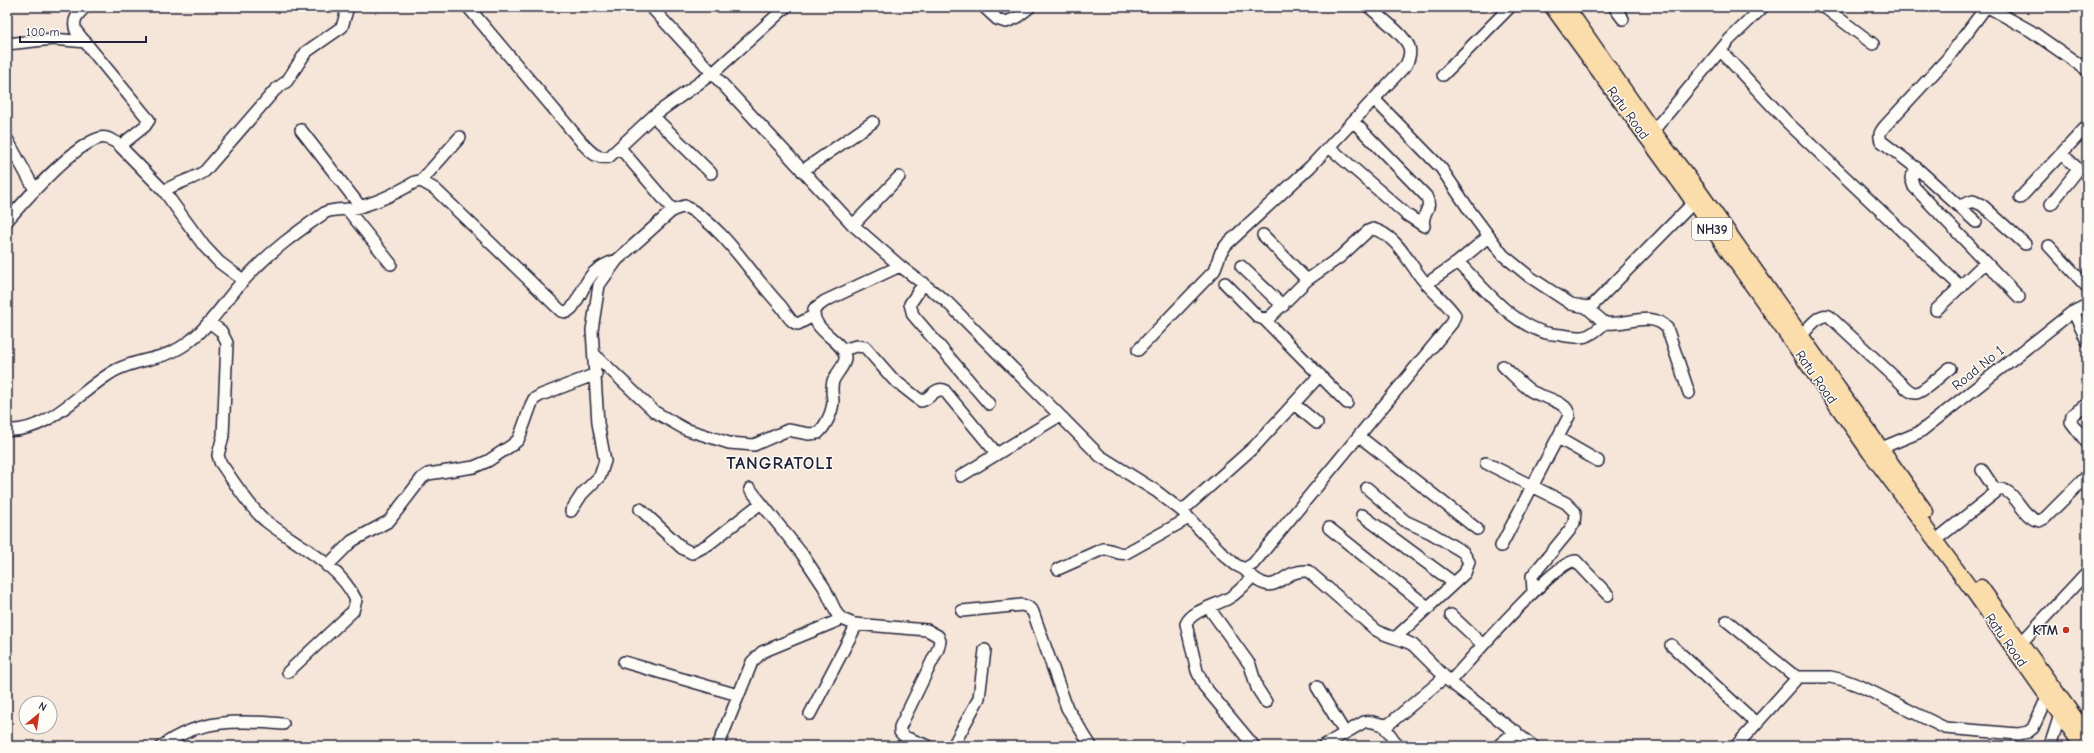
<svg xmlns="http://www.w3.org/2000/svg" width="2094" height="753" viewBox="0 0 2094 753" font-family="'Comic Neue',sans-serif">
  <rect width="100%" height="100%" fill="#f6e6d9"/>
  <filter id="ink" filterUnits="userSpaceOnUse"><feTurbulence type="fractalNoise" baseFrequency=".025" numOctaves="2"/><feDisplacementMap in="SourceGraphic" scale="8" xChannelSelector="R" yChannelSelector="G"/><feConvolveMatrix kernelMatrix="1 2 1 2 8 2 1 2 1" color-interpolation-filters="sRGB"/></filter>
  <g filter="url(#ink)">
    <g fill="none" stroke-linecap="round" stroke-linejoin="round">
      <defs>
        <path id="minor" d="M 85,7 C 77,15 72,20 76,31 L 149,120 L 145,126 L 120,146
          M 468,7 L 584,145 C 592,153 597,159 609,157 L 653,116 L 713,73 L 786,7
          M 651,7 L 853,225 L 900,266 L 947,302 L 1100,456 L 1156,491 L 1182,511 L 1224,555 L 1236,565 L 1244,569 L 1253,564 L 1452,323 L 1455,315 C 1446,302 1433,292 1423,280 C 1409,264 1397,235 1373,229 L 1368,231 L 1340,257 L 1307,280 L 1270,317 L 1264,319 L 1258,317 L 1225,283
          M 984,7 L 997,19 L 1006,22 L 1016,18 L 1030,7
          M 1614,7 L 1623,19
          M 1824,7 L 1873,44
          M 1988,7 L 2031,31 L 2087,70
          M 7,44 L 53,39 L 86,42
          M 1721,51 L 1787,122 L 1961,287
          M 1443,75 L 1510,7
          M 1374,99 L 1441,168 L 1470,211 L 1503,255 L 1530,277 L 1571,304 L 1586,307 L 1593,305 L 1693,203
          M 653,116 L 711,173
          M 1353,121 L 1426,196 C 1434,210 1420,212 1424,226
          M 301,130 L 360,206
          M 1653,131 L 1729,40 L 1763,7
          M 7,139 L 35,190
          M 1329,147 L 1407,215 L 1424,226
          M 620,148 L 673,210 L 685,206 C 725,228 749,272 779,304 C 785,310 790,323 798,324 L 813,316
          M 1917,168 L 1911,178 L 1914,187 L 2019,297
          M 802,171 L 873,122
          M 421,181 L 460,137
          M 164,191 C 177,182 193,180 205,171 L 275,90 L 287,81 L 306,52 L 342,27 L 348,7
          M 2020,198 L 2087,126
          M 2051,204 L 2077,171 L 2076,167 L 2062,154
          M 1959,206 L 1973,201 L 1982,205 L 2025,244
          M 347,209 L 391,264
          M 7,221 C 26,199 73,145 100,138 C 106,136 111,140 117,143 L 164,191 L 204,246 L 219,262 L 243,280
          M 1976,222 L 1919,170 L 1881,141 C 1878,134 1881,131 1885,126 L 1947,59 L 1986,7
          M 853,225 L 899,177
          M 1263,235 L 1307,280
          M 2049,246 L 2087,287
          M 1458,262 C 1482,286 1506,318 1540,331 C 1546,334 1554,334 1561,335 C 1583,339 1588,339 1605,323
          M 1241,266 L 1283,306
          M 924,283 L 910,304 L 913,315 L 989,404
          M 1426,284 L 1458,262 L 1488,237
          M 1586,307 L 1605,323 C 1625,326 1652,310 1667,328 L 1689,393
          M 1936,310 L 1986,262
          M 2074,313 L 2087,341
          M 1264,319 L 1347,403
          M 209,322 L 221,331 L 227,343 L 223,436 L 218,455 L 220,462 C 232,479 251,510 267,522 C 297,545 339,564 356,600 L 353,611 L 288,672
          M 1801,336 C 1808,329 1818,313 1829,316 L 1902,384 C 1906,388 1910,393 1916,393 C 1924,392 1943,373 1950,368
          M 843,350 L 856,346 L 865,347 L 893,379 L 921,401 C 930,400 934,387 944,390 L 997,454
          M 1138,350 L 1214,271 L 1221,252 L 1227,244 L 1310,167 L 1406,65 C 1409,59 1411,53 1409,47 C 1405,35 1379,16 1369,7
          M 595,355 L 655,412 L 685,429 L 729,443 L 754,445 L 788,430 L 809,434 L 818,433 C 826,426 833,411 833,400 C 832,393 831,388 833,381 C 836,374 846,364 845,357 C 844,340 811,332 814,309 L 825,301 L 900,266
          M 1294,404 L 1317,423
          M 2087,404 L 2072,415 L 2071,422 L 2087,443
          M 7,430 C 50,433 82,388 116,370 C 142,357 166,361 191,340 C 213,323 226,298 245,279 C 269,252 297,232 326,212 C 335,209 342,210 351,209 C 374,204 395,194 415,182 L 421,181 L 435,189 L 561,311 L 567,312 L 572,308 C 589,284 584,271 617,260
          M 1360,437 L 1477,529
          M 1558,438 L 1598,461
          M 1874,451 L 1920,432 L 2071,313 L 2087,305
          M 1486,463 L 1566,503 L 1575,512 L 1574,523 L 1569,531 L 1532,576 L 1533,591
          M 1982,470 L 1996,491
          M 961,476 L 1059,416
          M 1367,488 L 1405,521 L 1431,533 L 1463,552 L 1469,562 L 1465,573 L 1395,638
          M 750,489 L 802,554 L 824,587 L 837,614 L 842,619 L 854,624 L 927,630 L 938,636 L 940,641 L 938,649 L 900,727 L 900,732 L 905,737 L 928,746
          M 640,509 L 682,548 L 692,553 L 709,544 L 761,503
          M 571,511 L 582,494 L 600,476 L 605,461 L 598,423 L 592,330 L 599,285 L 617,260 L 673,210
          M 1182,511 L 1255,446 L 1320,375
          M 1362,515 L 1454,583
          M 1329,528 L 1429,608
          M 1942,535 L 2000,489 C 2017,491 2021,517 2039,521 L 2045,518 L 2087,476
          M 1501,546 L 1569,416 C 1569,401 1540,397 1531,391 C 1521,384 1512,374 1503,366
          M 327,566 L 352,541 L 389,521 L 422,478 L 428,474 L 474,467 L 488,461 L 512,445 L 518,440 L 521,433 L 531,405 L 534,399 L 541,395 L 596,374
          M 1058,569 L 1103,549 C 1112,548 1118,556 1126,553 L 1189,518
          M 1244,569 C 1279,604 1277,569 1308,571 L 1376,630 C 1388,638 1402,638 1413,645 L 1450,682 L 1533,746
          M 1252,577 C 1245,585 1238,593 1229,598 C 1215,606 1192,610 1186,624 L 1197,671 L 1204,686 L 1254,746
          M 1209,608 L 1250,665 L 1257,688 L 1266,702
          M 962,611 L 1022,605 L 1028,607 L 1033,612 L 1067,708 L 1091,746
          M 1451,615 L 1483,645
          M 1727,621 L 1792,674 L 1798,677 L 1830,677 L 1844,680 L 1860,686 L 1945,728 L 2018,734 L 2028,732 L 2033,728 L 2050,691
          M 2021,643 L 2087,572
          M 1671,645 L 1756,723
          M 624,662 L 738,695
          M 1450,682 C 1467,663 1558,558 1576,561 L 1608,595
          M 1317,687 L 1345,733
          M 810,714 L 857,624
          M 1384,726 L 1398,746
          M 162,746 C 198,719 239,720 283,724
          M 718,746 L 752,662 L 762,652 L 842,619
          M 953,746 L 979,698 L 985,650
          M 1323,746 L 1364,722 C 1374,719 1379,727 1389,724 L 1445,677
          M 1498,746 L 1516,731
          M 1736,746 L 1798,677
          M 2050,746 L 2060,715"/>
        <path id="major" d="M 1552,7 L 1684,189 L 1870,453 L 1972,590 L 2082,746
          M 1567,7 L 1653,131 L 1700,192 L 1926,512
          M 1981,587 L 2087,734"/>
      </defs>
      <use href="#minor" stroke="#22223b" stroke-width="14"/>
      <use href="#major" stroke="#22223b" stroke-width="17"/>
      <use href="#minor" stroke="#fdfcf7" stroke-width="11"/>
      <use href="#major" stroke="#faddab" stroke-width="14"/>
    </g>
  </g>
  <circle fill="#c8321e" stroke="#fdfcf7" stroke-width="1.5" cx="2066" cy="630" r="4"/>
  <g text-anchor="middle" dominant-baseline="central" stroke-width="3" stroke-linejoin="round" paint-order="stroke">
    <rect fill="#fdfcf7" stroke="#646373" stroke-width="1" x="1692" y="218" width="40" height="22" rx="3"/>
    <g font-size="13" font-weight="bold" fill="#22223b">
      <text x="1712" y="229">NH39</text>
    </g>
    <g font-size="14" fill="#22223b" stroke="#fdfcf7">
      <text transform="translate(1628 113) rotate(54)">Ratu Road</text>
      <text transform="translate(1978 368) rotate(-39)">Road No 1</text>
      <text transform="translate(1816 377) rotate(55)">Ratu Road</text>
      <text transform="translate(2006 640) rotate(55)">Ratu Road</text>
    </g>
    <g font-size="14" font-weight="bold" fill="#22223b" stroke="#fdfcf7" text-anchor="end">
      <text x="2058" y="630">KTM</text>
    </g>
    <g font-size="18" font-weight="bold" letter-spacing="1" fill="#22223b" stroke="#fdfcf7">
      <text x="780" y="463">TANGRATOLI</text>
    </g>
  </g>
  <rect width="2094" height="753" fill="none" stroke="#fdfcf7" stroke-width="24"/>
  <rect x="12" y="12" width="2070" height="729" fill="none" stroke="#22223b" stroke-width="1.5" filter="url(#ink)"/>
  <g transform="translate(38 715) rotate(29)"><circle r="19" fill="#fdfcf7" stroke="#a5a5ac"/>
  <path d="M0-3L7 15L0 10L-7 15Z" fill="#c8321e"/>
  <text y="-6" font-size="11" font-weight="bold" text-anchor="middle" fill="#22223b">N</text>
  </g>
  <path d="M20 36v6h126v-6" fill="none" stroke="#22223b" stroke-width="2"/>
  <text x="26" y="36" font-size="12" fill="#22223b" stroke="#fdfcf7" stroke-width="3" paint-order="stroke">100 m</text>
</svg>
